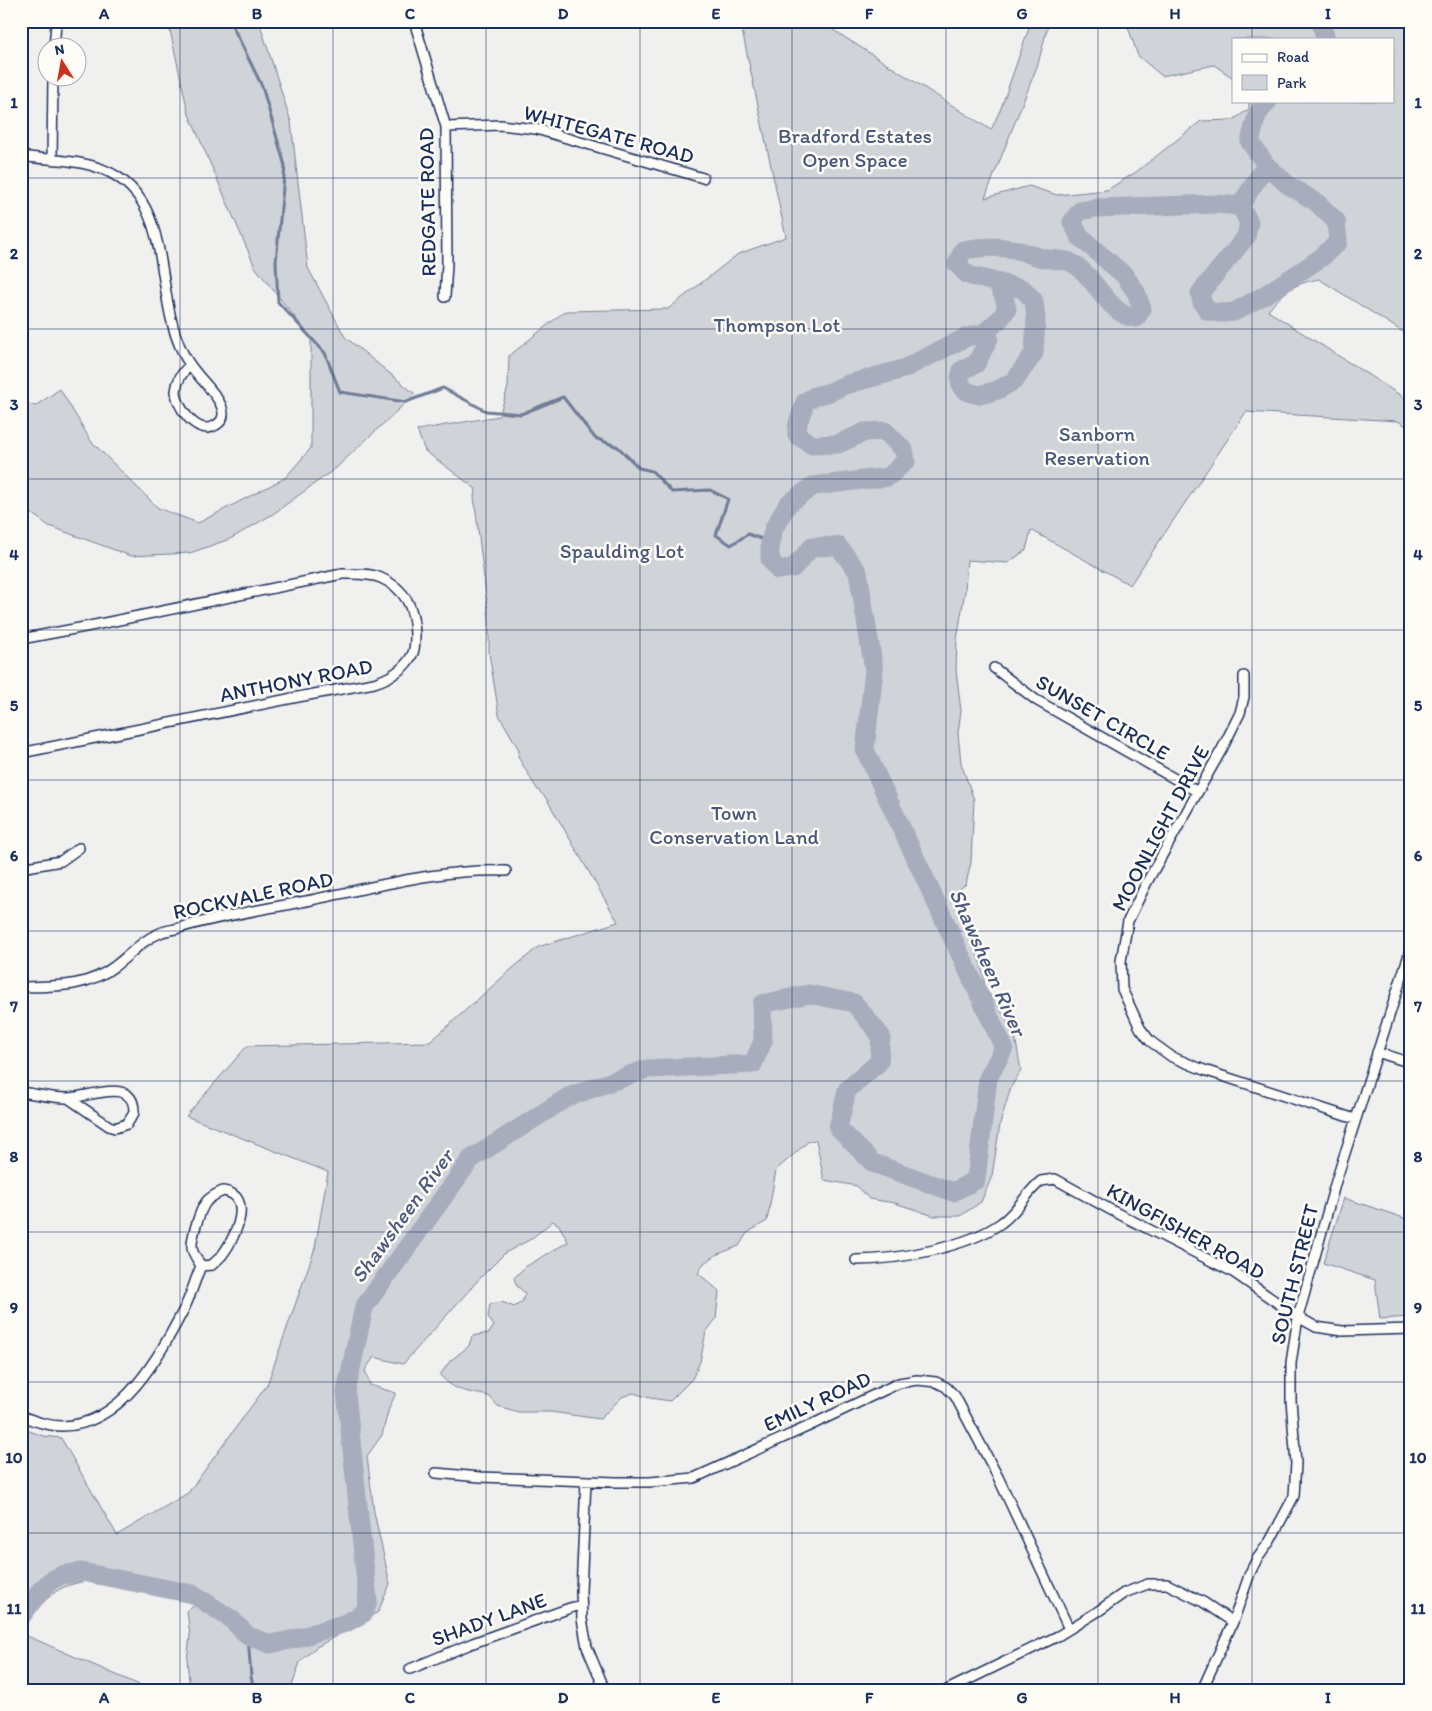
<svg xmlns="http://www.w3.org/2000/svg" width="1432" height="1711" viewBox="0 0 1432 1711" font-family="Itim,sans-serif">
  <rect width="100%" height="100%" fill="#f0f0ee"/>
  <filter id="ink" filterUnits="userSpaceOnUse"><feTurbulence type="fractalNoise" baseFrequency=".02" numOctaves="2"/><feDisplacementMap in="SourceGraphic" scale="10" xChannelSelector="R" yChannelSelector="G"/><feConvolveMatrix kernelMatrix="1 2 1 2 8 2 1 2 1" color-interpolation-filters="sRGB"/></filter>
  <g filter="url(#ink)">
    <path fill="#d0d3d8" stroke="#76819b" d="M 168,21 L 259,21 L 291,122 L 308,268 L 345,337 L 415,394 L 336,468 L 273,514 L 230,539 L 190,553 L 131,556 L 49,526 L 21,506 L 21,401 L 35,406 L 60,389 L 91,441 L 158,508 L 198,523 L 285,478 L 311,448 L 311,338 L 255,267 L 188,112 Z
      M 740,21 L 819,21 L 991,130 L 1001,108 L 1030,25 L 1016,21 L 1049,21 L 1038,64 L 985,198 L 1029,186 L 1057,195 L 1107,190 L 1136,172 L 1201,121 L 1233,120 L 1249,109 L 1249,101 L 1393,101 L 1393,39 L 1233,39 L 1233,78 L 1214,65 L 1162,76 L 1138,56 L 1126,21 L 1411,21 L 1411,337 L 1319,279 C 1295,283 1283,292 1268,311 L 1411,402 L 1411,429 L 1398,421 L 1246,412 L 1130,585 L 1031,530 L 1026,550 L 1008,563 L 967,560 L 965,591 L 957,640 L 956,670 L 961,711 L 958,733 L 961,763 L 974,800 L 971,862 L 966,884 L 953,895 L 972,936 L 983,972 L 985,988 L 1004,1015 L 1015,1036 L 1021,1071 L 1011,1087 L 1000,1124 L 992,1176 L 981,1202 L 960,1216 L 934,1216 L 895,1203 L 869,1199 L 857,1186 L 824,1180 L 816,1140 L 809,1141 L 776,1170 L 767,1221 L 747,1233 L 739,1246 L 718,1254 L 704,1263 L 698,1273 L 719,1291 L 716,1319 L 706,1332 L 700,1362 L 692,1379 L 670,1401 L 650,1398 L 633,1393 L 622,1397 L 600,1419 L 551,1412 L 518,1412 L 498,1406 L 489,1396 C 470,1392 454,1392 440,1375 L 450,1361 L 469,1346 L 472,1336 L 489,1333 L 494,1326 L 488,1317 L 490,1304 L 502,1302 L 514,1307 L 522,1302 L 525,1293 L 517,1286 L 514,1278 L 525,1267 L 568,1242 L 559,1225 L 553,1221 L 531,1239 L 505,1253 L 481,1277 L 403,1364 L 374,1357 L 365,1370 L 370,1385 L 396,1393 L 389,1408 L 382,1435 L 367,1456 L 374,1512 L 390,1584 L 378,1612 L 315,1648 L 300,1662 L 292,1686 L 295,1690 L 190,1690 L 187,1660 L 190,1636 L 187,1611 L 203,1599 C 181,1582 154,1587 128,1582 C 122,1581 116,1577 110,1578 C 95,1579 77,1582 64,1587 C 49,1593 33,1614 21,1626 L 21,1428 L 43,1436 L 61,1438 L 117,1535 L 188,1493 L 267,1385 L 315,1248 L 328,1172 L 186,1116 L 247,1046 L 430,1042 L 506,974 L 538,947 L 618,922 L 546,798 L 537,789 L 518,757 L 519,750 L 499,715 L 489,653 L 489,619 L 474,496 L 476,489 L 425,451 L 417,430 L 499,416 L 508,387 L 509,356 L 565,311 L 668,309 L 738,254 L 786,237 Z
      M 1344,1198 L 1407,1219 L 1411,1208 L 1411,1317 L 1380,1319 L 1375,1280 L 1323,1263 Z
      M 21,1634 L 32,1638 L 151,1690 L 21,1690 Z"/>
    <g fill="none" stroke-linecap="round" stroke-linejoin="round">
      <path stroke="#6f7b97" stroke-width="3" d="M 230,21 L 262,86 L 285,166 L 276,262 L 278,302 L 325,353 L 340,392 L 406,402 L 443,388 L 486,411 L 521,414 L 563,397 L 595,438 L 618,447 L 639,468 L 652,471 L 672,492 L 710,490 L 728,499 L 716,535 L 731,545 L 748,534 L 770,542
        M 248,1636 L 251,1677 L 254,1690"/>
      <path stroke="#a7adbd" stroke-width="19" d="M 1320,21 L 1326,39
        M 1240,206 L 1266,165
        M 984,333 L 1000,319 L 1007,309 L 1004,297 L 997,283
        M 21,1617 L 40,1591 L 50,1581 L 62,1575 L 82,1572 L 193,1594 L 231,1619 L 248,1636 L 270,1644 L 295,1639 L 346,1623 L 364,1613 L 368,1601 L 346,1392 L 364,1307 L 471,1159 L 568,1097 L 647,1069 L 753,1064 L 763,1041 L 762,1004 L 809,994 L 854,1003 L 881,1036 L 879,1062 L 847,1090 L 838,1128 L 873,1163 L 953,1192 L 976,1180 L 988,1078 L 1004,1048 L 865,750 L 874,670 L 858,572 L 838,546 L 812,547 L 793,568 L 778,570 L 770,559 L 770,542 L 774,528 L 788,504 L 813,486 L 888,477 L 906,461 L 904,450 L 885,431 L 865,432 L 838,444 L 812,445 L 797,435 C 796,420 802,416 805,402 L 815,396 L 830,392 L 845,385 L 903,369 L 967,337 L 980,334 L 987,333 L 989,338 L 976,364 L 962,370 L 960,378 L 961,386 L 968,392 L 979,395 L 998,390 L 1015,380 L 1034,353 L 1036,318 L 1034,301 L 1023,289 L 968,275 L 957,264 L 963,250 C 980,247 996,246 1013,249 C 1023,251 1033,256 1043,258 C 1051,260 1062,259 1070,262 C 1095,274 1109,317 1136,318 L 1142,309 L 1136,292 L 1124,275 L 1080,237 L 1072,222 L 1080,211 L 1096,208 L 1217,204 L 1240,206 L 1249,222 L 1246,237 L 1200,293 L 1202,302 L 1208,311 L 1221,313 L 1234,312 L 1263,296 L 1300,272 L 1322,257 L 1338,242 L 1336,221 L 1316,202 L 1288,185 L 1266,165 L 1250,142 L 1257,115 L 1268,101"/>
      <defs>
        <path id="minor" d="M 414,21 L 446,127 L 447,264 L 445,297
          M 54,48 L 56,24 L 55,21
          M 446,127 L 500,125 L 536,129 L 703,178
          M 21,156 C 45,160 70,159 93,166 C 178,190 151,290 183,353 C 187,361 192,368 198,375 C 207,386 240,416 212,427 C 195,433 176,406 176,391 C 177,380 182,372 190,365
          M 52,160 L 53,78
          M 21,639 L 85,627 L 342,574 C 354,574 369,573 381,578 C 406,589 414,608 415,634 C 415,640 415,648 413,653 C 405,670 390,678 374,683 L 298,697 L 21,753
          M 994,668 L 1036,700 L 1198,792
          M 1244,676 L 1244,697 L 1240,713 L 1222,749 L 1147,882 L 1128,921 L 1121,961 L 1122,989 L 1140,1028 L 1150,1041 L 1172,1057 L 1204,1070 L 1355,1119
          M 21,868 L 61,861 L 79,848
          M 21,987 C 55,986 87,988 115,966 C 130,955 142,940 160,933 C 166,930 173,930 179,928 C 219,916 260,910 301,902 C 368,889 438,868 506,871
          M 1377,1052 L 1411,1063
          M 21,1092 C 36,1094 52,1098 67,1098 C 88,1098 135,1075 134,1113 L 127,1124 L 115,1128 L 109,1126 L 68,1098
          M 223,1191 C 255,1195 235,1238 223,1254 C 220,1258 216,1261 212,1265 L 201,1266 C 198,1260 193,1255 192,1248 C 191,1238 200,1210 206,1202 C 210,1197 216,1194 223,1191 Z
          M 856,1260 C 897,1260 968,1247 1001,1223 C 1017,1212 1026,1193 1041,1181 L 1055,1179 L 1111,1210 L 1233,1272 L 1298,1317 L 1316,1327 L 1342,1331 L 1411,1329
          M 21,1416 C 35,1421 48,1426 62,1426 C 122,1426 160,1355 184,1309 C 191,1295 195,1280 201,1266
          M 436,1473 L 480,1477 L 616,1482 L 650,1482 L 694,1478 L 807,1427 L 899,1383 L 917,1380 L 936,1382 L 946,1387 L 955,1396 L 998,1477 L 1069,1629
          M 586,1481 L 581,1591 L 582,1619 L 587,1647 L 605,1690
          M 410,1669 L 473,1643 L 570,1608 L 581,1605
          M 947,1690 L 1058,1636 L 1097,1612 L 1124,1593 L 1148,1584 L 1167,1584 L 1203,1602 L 1233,1622
          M 1202,1690 L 1233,1622 L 1250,1573 L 1257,1559 L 1270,1541 L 1294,1496 L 1296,1463 L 1291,1400 L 1291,1363 L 1298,1317 L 1336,1181 L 1411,948"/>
      </defs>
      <use href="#minor" stroke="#1b2f5e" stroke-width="12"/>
      <use href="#minor" stroke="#fdfcf7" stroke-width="9"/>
    </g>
  </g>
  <path fill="none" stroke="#1b2f5e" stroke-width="1" stroke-opacity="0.55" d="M 180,21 L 180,1690M 333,21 L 333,1690M 486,21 L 486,1690M 640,21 L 640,1690M 792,21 L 792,1690M 946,21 L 946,1690M 1098,21 L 1098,1690M 1252,21 L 1252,39M 1252,101 L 1252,1690M 21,178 L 1411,178M 21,329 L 1411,329M 21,479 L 1411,479M 21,630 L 1411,630M 21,780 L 1411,780M 21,931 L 1411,931M 21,1081 L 1411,1081M 21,1232 L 1411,1232M 21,1382 L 1411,1382M 21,1533 L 1411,1533"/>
  <g text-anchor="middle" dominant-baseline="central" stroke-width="5" stroke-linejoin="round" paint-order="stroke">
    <g font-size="21" fill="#1b2f5e" stroke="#fdfcf7">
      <text transform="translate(609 134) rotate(15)">WHITEGATE ROAD</text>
      <text transform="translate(427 202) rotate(-91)">REDGATE ROAD</text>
      <text transform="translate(296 680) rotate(-11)">ANTHONY ROAD</text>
      <text transform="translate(1103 717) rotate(30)">SUNSET CIRCLE</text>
      <text transform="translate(1160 828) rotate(-62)">MOONLIGHT DRIVE</text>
      <text transform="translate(253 895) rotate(-12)">ROCKVALE ROAD</text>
      <text transform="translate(1186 1231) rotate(29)">KINGFISHER ROAD</text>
      <text transform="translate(1294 1274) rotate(-76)">SOUTH STREET</text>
      <text transform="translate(817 1401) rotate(-25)">EMILY ROAD</text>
      <text transform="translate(489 1619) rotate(-20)">SHADY LANE</text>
    </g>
    <g font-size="21" fill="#48587c" stroke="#fdfcf7">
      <text x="855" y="135">Bradford Estates<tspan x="855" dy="24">Open Space</tspan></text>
      <text x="777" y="324">Thompson Lot</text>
      <text x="1097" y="433">Sanborn<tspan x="1097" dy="24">Reservation</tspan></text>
      <text x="622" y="550">Spaulding Lot</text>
      <text x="734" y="812">Town<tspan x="734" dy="24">Conservation Land</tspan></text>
    </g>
    <g font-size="22" font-style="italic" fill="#4c5b7f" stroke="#fdfcf7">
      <text transform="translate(988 962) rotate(66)">Shawsheen River</text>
      <text transform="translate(402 1216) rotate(-54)">Shawsheen River</text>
    </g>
  </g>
  <rect width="1432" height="1711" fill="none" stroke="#fdfcf7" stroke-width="55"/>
  <rect x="1232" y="38" width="162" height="65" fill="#fdfcf7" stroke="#a3aaba"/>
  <rect x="1242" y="54" width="25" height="8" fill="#fdfcf7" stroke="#a3aaba"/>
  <text x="1277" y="62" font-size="15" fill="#1b2f5e">Road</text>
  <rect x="1242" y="75" width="25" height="15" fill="#d0d3d8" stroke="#a3aaba"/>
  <text x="1277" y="88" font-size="15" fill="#1b2f5e">Park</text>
  <g transform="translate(62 62) rotate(349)"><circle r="24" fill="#fdfcf7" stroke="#a3aaba"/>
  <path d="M0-4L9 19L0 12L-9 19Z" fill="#c8321e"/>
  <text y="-8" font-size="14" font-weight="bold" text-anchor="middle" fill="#1b2f5e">N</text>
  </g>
  <rect x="28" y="28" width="1376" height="1656" fill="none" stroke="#1b2f5e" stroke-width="2"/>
  <g font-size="16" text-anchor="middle" font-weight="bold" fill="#1b2f5e">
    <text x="104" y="19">A</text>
    <text x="257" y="19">B</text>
    <text x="410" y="19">C</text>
    <text x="563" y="19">D</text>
    <text x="716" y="19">E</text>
    <text x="869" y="19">F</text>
    <text x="1022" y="19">G</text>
    <text x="1175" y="19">H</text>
    <text x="1328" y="19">I</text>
    <text x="14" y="108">1</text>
    <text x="1418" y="108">1</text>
    <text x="14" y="259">2</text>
    <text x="1418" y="259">2</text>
    <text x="14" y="410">3</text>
    <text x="1418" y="410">3</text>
    <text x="14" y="560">4</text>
    <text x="1418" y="560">4</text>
    <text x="14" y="711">5</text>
    <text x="1418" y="711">5</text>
    <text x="14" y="861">6</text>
    <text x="1418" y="861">6</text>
    <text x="14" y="1012">7</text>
    <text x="1418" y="1012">7</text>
    <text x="14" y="1162">8</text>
    <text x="1418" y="1162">8</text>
    <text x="14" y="1313">9</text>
    <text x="1418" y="1313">9</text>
    <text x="14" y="1463">10</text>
    <text x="1418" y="1463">10</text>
    <text x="14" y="1614">11</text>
    <text x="1418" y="1614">11</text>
    <text x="104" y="1703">A</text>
    <text x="257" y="1703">B</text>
    <text x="410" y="1703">C</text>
    <text x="563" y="1703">D</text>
    <text x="716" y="1703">E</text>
    <text x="869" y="1703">F</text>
    <text x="1022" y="1703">G</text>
    <text x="1175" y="1703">H</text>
    <text x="1328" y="1703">I</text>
  </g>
</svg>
